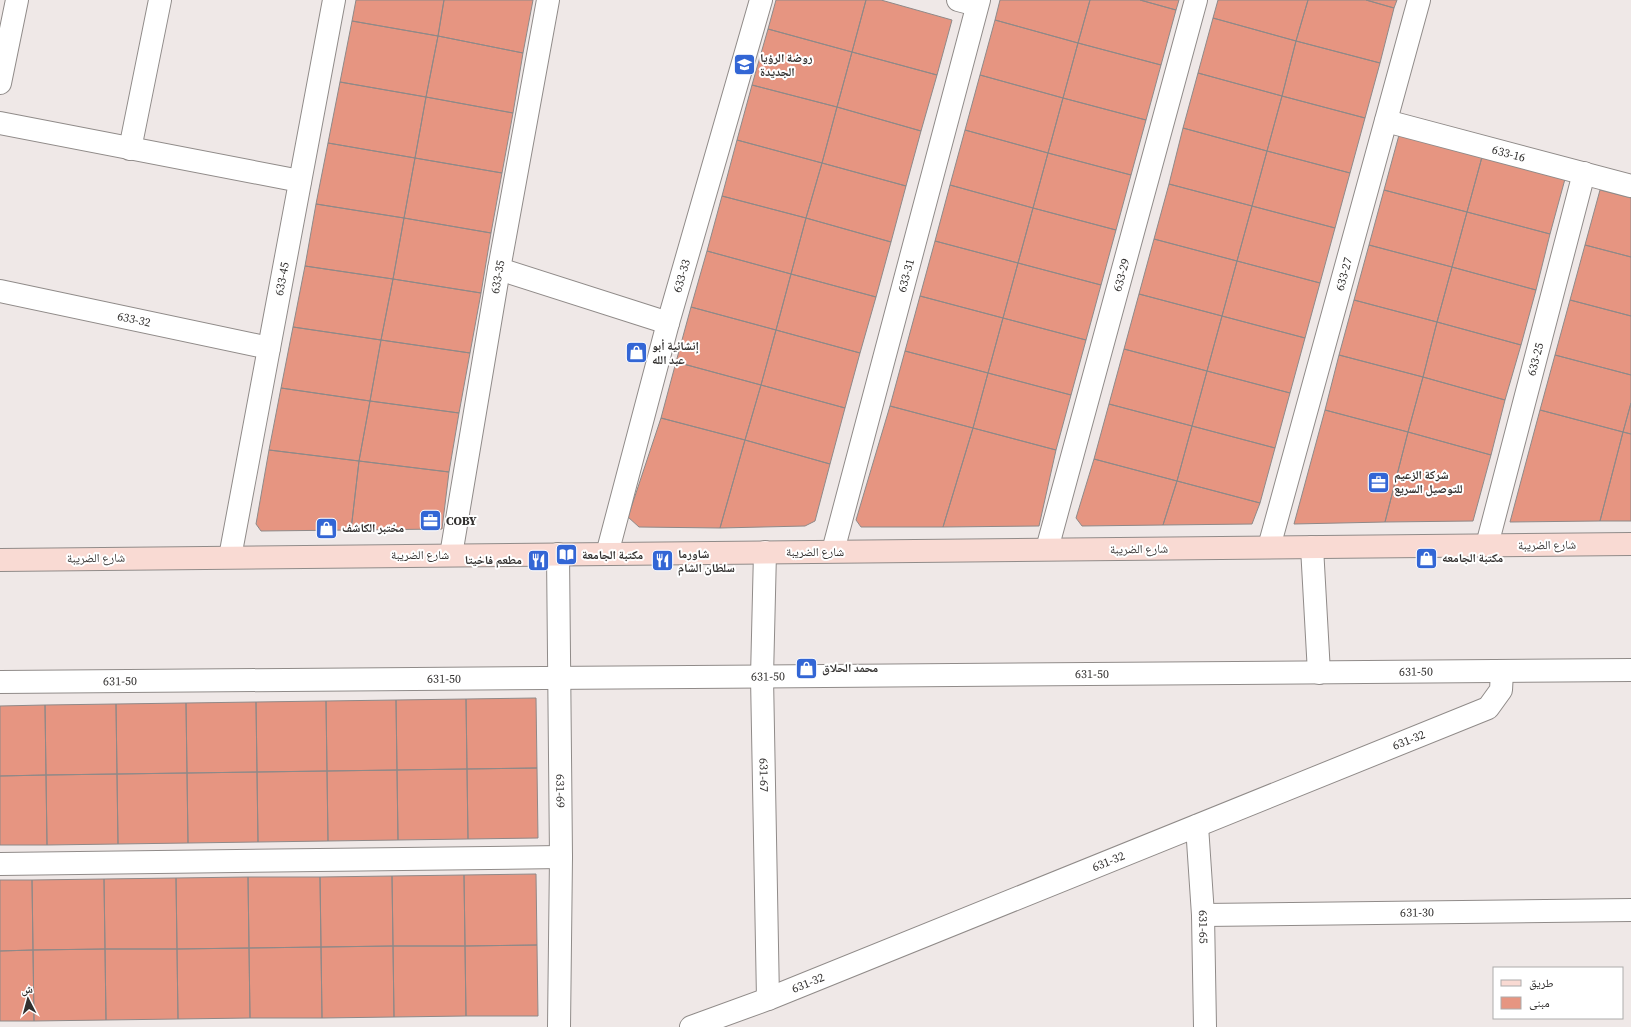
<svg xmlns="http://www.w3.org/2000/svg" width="1631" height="1027" viewBox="0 0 1631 1027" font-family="'Source Serif 4','Noto Naskh Arabic',serif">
  <rect width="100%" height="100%" fill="#efe8e7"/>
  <path fill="#e69581" stroke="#8f8988" d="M 356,0 L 444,0 L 438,36 L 352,21 Z
    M 444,0 L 533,0 L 523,53 L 438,36 Z
    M 776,0 L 866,0 L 852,52 L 768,29 Z
    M 866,0 L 881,0 L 952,20 L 937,75 L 852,52 Z
    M 1000,0 L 1090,0 L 1078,43 L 995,20 Z
    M 1090,0 L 1140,0 L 1176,10 L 1161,65 L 1078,43 Z
    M 1140,0 L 1179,0 L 1176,10 Z
    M 1218,0 L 1308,0 L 1296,41 L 1213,18 Z
    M 1308,0 L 1366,0 L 1394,8 L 1380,63 L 1296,41 Z
    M 1366,0 L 1397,0 L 1394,8 Z
    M 1213,18 L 1296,41 L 1282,96 L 1198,73 Z
    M 995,20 L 1078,43 L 1063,98 L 980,75 Z
    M 352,21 L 438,36 L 426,97 L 340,82 Z
    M 768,29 L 852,52 L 837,107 L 752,85 Z
    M 438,36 L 523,53 L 513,113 L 426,97 Z
    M 1296,41 L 1380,63 L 1365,118 L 1282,96 Z
    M 1078,43 L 1161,65 L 1146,120 L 1063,98 Z
    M 852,52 L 937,75 L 921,131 L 837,107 Z
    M 1198,73 L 1282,96 L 1267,151 L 1183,128 Z
    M 980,75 L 1063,98 L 1048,153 L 965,130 Z
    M 340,82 L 426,97 L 415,158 L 328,143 Z
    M 752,85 L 837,107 L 822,163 L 737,140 Z
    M 1282,96 L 1365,118 L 1350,173 L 1267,151 Z
    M 426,97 L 513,113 L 502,173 L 415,158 Z
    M 1063,98 L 1146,120 L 1131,175 L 1048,153 Z
    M 837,107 L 921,131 L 906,186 L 822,163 Z
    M 1183,128 L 1267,151 L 1252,206 L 1169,184 Z
    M 965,130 L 1048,153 L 1033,208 L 950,185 Z
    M 1399,135 L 1482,157 L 1467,212 L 1384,190 Z
    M 737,140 L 822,163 L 806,218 L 722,196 Z
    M 328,143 L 415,158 L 404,218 L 316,204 Z
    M 1267,151 L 1350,173 L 1335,228 L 1252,206 Z
    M 1048,153 L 1131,175 L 1116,230 L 1033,208 Z
    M 1482,157 L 1565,179 L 1550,234 L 1467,212 Z
    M 415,158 L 502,173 L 491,233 L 404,218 Z
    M 822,163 L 906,186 L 891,242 L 806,218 Z
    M 1169,184 L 1252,206 L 1237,261 L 1154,239 Z
    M 950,185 L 1033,208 L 1018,263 L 935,241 Z
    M 1384,190 L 1467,212 L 1452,267 L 1369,245 Z
    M 1600,190 L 1631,198 L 1631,257 L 1585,245 Z
    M 722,196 L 806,218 L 791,274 L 707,251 Z
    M 316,204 L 404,218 L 393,279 L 305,266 Z
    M 1252,206 L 1335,228 L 1320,283 L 1237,261 Z
    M 1033,208 L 1116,230 L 1101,285 L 1018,263 Z
    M 1467,212 L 1550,234 L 1536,290 L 1452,267 Z
    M 404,218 L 491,233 L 481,293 L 393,279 Z
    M 806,218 L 891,242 L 876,297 L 791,274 Z
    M 1154,239 L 1237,261 L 1222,316 L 1139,294 Z
    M 935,241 L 1018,263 L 1003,318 L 920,296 Z
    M 1369,245 L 1452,267 L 1437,322 L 1354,300 Z
    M 1585,245 L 1631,257 L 1631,316 L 1570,300 Z
    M 707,251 L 791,274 L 776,330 L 691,307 Z
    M 1237,261 L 1320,283 L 1305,338 L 1222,316 Z
    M 1018,263 L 1101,285 L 1086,340 L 1003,318 Z
    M 305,266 L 393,279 L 381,340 L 293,327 Z
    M 1452,267 L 1536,290 L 1521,345 L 1437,322 Z
    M 791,274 L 876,297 L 860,353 L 776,330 Z
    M 393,279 L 481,293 L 470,353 L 381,340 Z
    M 1139,294 L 1222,316 L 1207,371 L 1124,349 Z
    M 920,296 L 1003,318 L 988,373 L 905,351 Z
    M 1354,300 L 1437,322 L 1423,377 L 1339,355 Z
    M 1570,300 L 1631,316 L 1631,375 L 1555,355 Z
    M 691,307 L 776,330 L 761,385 L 676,362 Z
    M 1222,316 L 1305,338 L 1290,393 L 1207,371 Z
    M 1003,318 L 1086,340 L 1071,395 L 988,373 Z
    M 1437,322 L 1521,345 L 1505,400 L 1423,377 Z
    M 293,327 L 381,340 L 370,401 L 281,388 Z
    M 776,330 L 860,353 L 845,408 L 761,385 Z
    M 381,340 L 470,353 L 459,413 L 370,401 Z
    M 1124,349 L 1207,371 L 1192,426 L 1109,404 Z
    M 905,351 L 988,373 L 973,428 L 890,406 Z
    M 1339,355 L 1423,377 L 1408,432 L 1325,410 Z
    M 1555,355 L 1631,375 L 1631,403 L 1623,432 L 1540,410 Z
    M 676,362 L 761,385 L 745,440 L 661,418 Z
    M 1207,371 L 1290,393 L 1275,448 L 1192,426 Z
    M 988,373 L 1071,395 L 1056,450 L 973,428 Z
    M 1423,377 L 1505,400 L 1491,455 L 1408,432 Z
    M 761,385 L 845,408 L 830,464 L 745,440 Z
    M 281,388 L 370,401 L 359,461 L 269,450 Z
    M 370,401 L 459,413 L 449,472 L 359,461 Z
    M 1631,403 L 1631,434 L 1623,432 Z
    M 1109,404 L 1192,426 L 1177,481 L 1094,459 Z
    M 890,406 L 973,428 L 943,527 L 861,527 L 856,520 Z
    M 1325,410 L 1408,432 L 1385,522 L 1294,524 Z
    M 1540,410 L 1623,432 L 1600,521 L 1510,522 Z
    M 661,418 L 745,440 L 720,528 L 639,527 L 628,517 Z
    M 1192,426 L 1275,448 L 1260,503 L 1177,481 Z
    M 973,428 L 1056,450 L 1039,526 L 943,527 Z
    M 1408,432 L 1491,455 L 1473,521 L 1385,522 Z
    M 1623,432 L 1631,434 L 1631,521 L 1600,521 Z
    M 745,440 L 830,464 L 815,521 L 805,526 L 720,528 Z
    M 269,450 L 359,461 L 351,530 L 261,531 L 256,524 Z
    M 1094,459 L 1177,481 L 1163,525 L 1082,526 L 1076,518 Z
    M 359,461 L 449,472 L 442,529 L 351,530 Z
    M 1177,481 L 1260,503 L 1252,524 L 1163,525 Z
    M 536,698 L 537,768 L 467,769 L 466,699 Z
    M 466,699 L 467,769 L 397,770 L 396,700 Z
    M 396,700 L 397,770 L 327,771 L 326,701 Z
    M 326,701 L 327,771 L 257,772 L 256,702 Z
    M 256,702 L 257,772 L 187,773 L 186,703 Z
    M 186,703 L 187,773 L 117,774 L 116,704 Z
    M 116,704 L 117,774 L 46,775 L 45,705 Z
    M 45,705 L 46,775 L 0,776 L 0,706 Z
    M 537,768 L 538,838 L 468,839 L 467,769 Z
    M 467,769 L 468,839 L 398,840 L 397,770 Z
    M 397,770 L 398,840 L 328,841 L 327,771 Z
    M 327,771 L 328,841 L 258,842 L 257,772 Z
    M 257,772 L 258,842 L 188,843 L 187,773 Z
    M 187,773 L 188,843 L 118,844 L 117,774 Z
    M 117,774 L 118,844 L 47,845 L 46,775 Z
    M 46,775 L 47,845 L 0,845 L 0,776 Z
    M 536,874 L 537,945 L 465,946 L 464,875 Z
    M 464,875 L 465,946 L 393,946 L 392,876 Z
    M 392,876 L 393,946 L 321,947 L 320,877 Z
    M 248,877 L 249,948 L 177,949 L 176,878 Z
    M 248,877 L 320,877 L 321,947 L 249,948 Z
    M 176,878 L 177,949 L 105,949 L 104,879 Z
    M 104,879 L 105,949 L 33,950 L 32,880 Z
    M 0,880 L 32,880 L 33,950 L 0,951 Z
    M 537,945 L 538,1016 L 466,1016 L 465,946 Z
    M 393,946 L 394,1017 L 322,1018 L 321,947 Z
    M 393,946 L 465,946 L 466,1016 L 394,1017 Z
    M 321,947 L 322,1018 L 250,1018 L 249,948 Z
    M 249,948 L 250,1018 L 178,1019 L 177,949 Z
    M 105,949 L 106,1020 L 34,1021 L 33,950 Z
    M 105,949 L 177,949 L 178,1019 L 106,1020 Z
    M 33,950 L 34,1021 L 0,1021 L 0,951 Z"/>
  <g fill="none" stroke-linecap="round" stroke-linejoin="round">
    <defs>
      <g id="street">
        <path d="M 958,0 L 977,5"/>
        <path d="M 0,83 L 17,0"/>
        <path id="s1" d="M 1386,121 L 1631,186"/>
        <path d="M 0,123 L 300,181"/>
        <path d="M 130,149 L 160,0"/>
        <path d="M 499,269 L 668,323"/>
        <path id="s2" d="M 0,291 L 269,348"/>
        <path id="s3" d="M 1487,545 L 1584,173"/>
        <path id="s4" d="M 1269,547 L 1419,0"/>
        <path d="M 1312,547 L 1319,673"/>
        <path id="s5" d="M 1047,549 L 1196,0"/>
        <path id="s6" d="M 833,551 L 979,0"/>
        <path id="s7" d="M 765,552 L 762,677 L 768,999"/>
        <path id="s8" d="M 558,554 L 561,857 L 559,1027"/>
        <path id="s9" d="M 607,554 L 668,323 L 761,0"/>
        <path id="s10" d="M 451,555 L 499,269 L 548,0"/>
        <path id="s11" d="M 230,557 L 334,0"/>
        <path id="s12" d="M 0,682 L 1631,670"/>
        <path id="s13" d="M 1197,826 L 1203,915 L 1205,1027"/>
        <path d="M 0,864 L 561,857"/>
        <path id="s14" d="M 1203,915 L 1631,910"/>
        <path id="s15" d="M 691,1027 L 768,999 L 1488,708 L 1501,690 L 1502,672"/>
      </g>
      <path id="secondary" d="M 0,560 L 1631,544"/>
    </defs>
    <use href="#street" stroke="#908b89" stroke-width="24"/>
    <use href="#secondary" stroke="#908b89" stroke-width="24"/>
    <use href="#street" stroke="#fff" stroke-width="22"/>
    <use href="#secondary" stroke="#f9dad3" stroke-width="22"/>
  </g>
  <defs>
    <symbol id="school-square" viewBox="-11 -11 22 22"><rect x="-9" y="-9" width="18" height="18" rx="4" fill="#3366d5" stroke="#fff"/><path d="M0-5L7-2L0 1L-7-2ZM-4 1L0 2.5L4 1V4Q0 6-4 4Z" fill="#fff"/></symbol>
    <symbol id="shop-square" viewBox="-11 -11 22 22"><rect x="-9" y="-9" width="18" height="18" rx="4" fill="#3366d5" stroke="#fff"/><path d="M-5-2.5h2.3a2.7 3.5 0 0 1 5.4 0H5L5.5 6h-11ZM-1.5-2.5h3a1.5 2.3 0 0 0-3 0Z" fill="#fff"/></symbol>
    <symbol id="office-square" viewBox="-11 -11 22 22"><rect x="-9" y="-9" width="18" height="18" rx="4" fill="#3366d5" stroke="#fff"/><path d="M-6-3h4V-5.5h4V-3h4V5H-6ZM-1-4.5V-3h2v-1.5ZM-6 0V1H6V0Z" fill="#fff"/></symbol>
    <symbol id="library-square" viewBox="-11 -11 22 22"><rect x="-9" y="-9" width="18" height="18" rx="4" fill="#3366d5" stroke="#fff"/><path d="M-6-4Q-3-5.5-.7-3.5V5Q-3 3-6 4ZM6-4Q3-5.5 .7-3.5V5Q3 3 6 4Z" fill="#fff"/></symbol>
    <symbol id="restaurant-square" viewBox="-11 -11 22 22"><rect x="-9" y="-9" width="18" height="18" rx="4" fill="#3366d5" stroke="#fff"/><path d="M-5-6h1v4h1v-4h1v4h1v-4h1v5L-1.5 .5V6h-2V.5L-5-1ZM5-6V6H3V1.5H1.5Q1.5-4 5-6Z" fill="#fff"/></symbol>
  </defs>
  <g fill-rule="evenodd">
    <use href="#school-square" x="732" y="52" width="25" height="25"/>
    <use href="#shop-square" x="624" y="340" width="25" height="25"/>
    <use href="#office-square" x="1366" y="470" width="25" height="25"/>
    <use href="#office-square" x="418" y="508" width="25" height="25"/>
    <use href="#shop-square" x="314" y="516" width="25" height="25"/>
    <use href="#library-square" x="554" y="542" width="25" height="25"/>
    <use href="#shop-square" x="1414" y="546" width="25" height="25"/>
    <use href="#restaurant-square" x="526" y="548" width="25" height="25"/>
    <use href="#restaurant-square" x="650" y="548" width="25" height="25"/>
    <use href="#shop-square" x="794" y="656" width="25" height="25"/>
  </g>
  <g text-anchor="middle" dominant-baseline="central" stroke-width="4" stroke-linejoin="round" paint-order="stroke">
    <g font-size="12" font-weight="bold" fill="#32302f" stroke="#fff" text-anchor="start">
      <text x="760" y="58">روضة الرؤيا<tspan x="760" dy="14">الجديدة</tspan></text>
      <text x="652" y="346">إنشائية أبو<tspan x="652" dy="14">عبد الله</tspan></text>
      <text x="1394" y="475">شركة الزعيم<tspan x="1394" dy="14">للتوصيل السريع</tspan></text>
      <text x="446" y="521">COBY</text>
      <text x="342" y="528">مختبر الكاشف</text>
      <text x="678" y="554">شاورما<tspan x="678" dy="14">سلطان الشام</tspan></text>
      <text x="582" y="555">مكتبة الجامعة</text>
      <text x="1442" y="558">مكتبة الجامعه</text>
      <text x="522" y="560" text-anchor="end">مطعم فاخيتا</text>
      <text x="822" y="668">محمد الحلاق</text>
    </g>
    <g font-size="12" fill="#32302f" stroke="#fff">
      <text stroke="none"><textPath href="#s1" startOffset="127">633-16</textPath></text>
      <text stroke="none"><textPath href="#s4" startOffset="283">633-27</textPath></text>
      <text stroke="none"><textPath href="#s5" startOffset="284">633-29</textPath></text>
      <text stroke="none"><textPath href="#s9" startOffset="288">633-33</textPath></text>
      <text stroke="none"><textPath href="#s6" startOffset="285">633-31</textPath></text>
      <text stroke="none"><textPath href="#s10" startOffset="282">633-35</textPath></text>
      <text stroke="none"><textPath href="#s11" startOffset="283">633-45</textPath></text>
      <text stroke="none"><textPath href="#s2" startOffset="137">633-32</textPath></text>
      <text stroke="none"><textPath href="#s3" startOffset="192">633-25</textPath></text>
      <text transform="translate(1547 545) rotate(-1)">شارع الضريبة</text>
      <text transform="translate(1139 549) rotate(-1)">شارع الضريبة</text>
      <text x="815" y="552">شارع الضريبة</text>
      <text x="420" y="555">شارع الضريبة</text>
      <text transform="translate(96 558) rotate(-1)">شارع الضريبة</text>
      <text stroke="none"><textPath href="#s12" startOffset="1416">631-50</textPath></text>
      <text stroke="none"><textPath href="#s12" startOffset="1092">631-50</textPath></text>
      <text stroke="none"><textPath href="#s12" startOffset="768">631-50</textPath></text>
      <text stroke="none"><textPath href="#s12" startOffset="444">631-50</textPath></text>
      <text stroke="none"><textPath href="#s12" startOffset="120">631-50</textPath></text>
      <text stroke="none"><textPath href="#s15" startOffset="773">631-32</textPath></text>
      <text stroke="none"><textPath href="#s7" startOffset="223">631-67</textPath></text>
      <text stroke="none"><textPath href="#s8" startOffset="237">631-69</textPath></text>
      <text stroke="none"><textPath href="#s15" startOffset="449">631-32</textPath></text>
      <text stroke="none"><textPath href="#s14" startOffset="214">631-30</textPath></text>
      <text stroke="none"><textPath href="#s13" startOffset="101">631-65</textPath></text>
      <text stroke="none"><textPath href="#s15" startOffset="125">631-32</textPath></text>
    </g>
  </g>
  <rect x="1493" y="967" width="130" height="52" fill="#ffffff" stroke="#adacac"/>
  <rect x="1501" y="980" width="20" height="6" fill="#f9dad3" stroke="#adacac"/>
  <text x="1529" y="987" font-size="12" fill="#32302f">طريق</text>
  <rect x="1501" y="997" width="20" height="12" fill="#e69581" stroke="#adacac"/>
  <text x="1529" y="1007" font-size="12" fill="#32302f">مبنى</text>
  <g transform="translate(28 999) rotate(354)" stroke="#ffffff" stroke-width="3" paint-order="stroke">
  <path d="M0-3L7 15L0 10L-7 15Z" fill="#32302f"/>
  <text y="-6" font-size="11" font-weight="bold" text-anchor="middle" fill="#32302f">ش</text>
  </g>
</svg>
